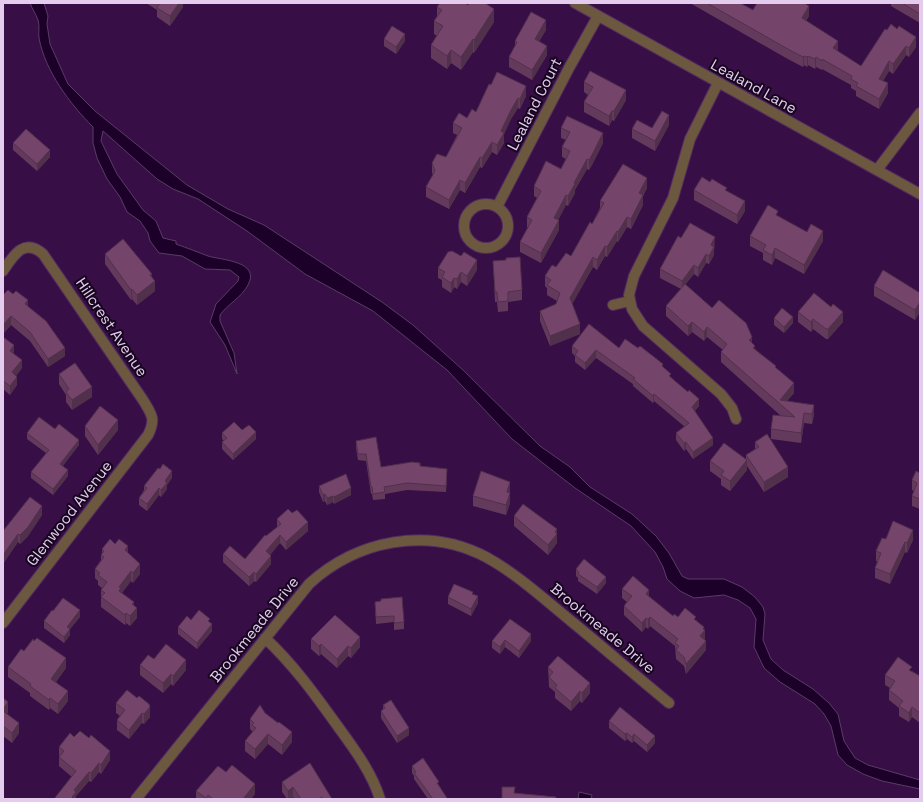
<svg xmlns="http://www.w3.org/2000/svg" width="923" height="802" viewBox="0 0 923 802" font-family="'Space Grotesk',sans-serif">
  <rect width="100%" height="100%" fill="#370e46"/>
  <path fill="#1d0029" stroke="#583d64" d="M 30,3 L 44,3 L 48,16 L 47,24 L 50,44 L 68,84 L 95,111 L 187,185 L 228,209 L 264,225 L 382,302 L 413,325 L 463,370 L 540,446 L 570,467 L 590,487 L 632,514 L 656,536 L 669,553 L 682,576 L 688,579 L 724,579 L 742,587 L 755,597 L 763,607 L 765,614 L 763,640 L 771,659 L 783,670 L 813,689 L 829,703 L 838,714 L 844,741 L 855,758 L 868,765 L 920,780 L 920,789 L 882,781 L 863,774 L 847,765 L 838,755 L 831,726 L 824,714 L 815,704 L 780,682 L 764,668 L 754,647 L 756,619 L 750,608 L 738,600 L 724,595 L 694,598 L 680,591 L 667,579 L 663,567 L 655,552 L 631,526 L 575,488 L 512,439 L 447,370 L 413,343 L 373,311 L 305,274 L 247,231 L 198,199 L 173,189 L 157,179 L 103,131 L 101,141 L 117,174 L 143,210 L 156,221 L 163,238 L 176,241 L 176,244 C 187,248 198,252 208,256 C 221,260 261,261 248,285 C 241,298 228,304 220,315 L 220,321 L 234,353 L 237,374 L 225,345 L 210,322 L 216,304 L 238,281 L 239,277 L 230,270 L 205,269 L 182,256 L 159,253 L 150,241 L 148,233 L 140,221 L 127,212 L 120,197 L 107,179 L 97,158 L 93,143 L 93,127 C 70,104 45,71 39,38 C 38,32 40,26 38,20 C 36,14 32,9 30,3 Z
    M 579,792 L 592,795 L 591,799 L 578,799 Z"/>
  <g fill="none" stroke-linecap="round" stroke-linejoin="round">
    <defs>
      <path id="minor" d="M 575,3 L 920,194
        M 718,83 L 690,139 L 673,198 L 634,276 L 629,295 L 632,309 L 643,326 L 721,394 L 732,408 L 736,419
        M 877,170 L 920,113
        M464 226a22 22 0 1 1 44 0a22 22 0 1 1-44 0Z
        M 497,207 L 569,68 L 598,16
        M 3,271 C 13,256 24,237 43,254 L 143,400 C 152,415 156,419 148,435 L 3,623
        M 613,305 L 630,301
        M 265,638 C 294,665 316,696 339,728 C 355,750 372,773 380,799
        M 136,799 L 309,584 C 357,540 427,526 486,557 C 517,574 544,599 571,621 C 604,648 636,676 669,703"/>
    </defs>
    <use href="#minor" stroke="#532c61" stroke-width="12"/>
    <use href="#minor" stroke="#6c583e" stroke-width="10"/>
  </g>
  <path fill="#643a5c" d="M 146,3 L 183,3 L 183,7 L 170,26 L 157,17 L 157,10 Z
    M 690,3 L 740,3 L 753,10 L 809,16 L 806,21 L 838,50 L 837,51 L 861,66 L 885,29 L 916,47 L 909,57 L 906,55 L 893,74 L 889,71 L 883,81 L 888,93 L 879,109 L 856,96 L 856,91 L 851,88 L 851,85 L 822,69 L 822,70 L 816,67 L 815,69 L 808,65 L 807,67 L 804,65 L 803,67 L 786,58 Z
    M 891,3 L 920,3 L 920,23 L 891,6 Z
    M 437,7 L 494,22 L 474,53 L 473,52 L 461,70 L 451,63 L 447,69 L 431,58 L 431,45 L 437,36 L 434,34 L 434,21 L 437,16 Z
    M 546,30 L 539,41 L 547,55 L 532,80 L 509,67 L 509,57 L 515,46 L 515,41 Z
    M 384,39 L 405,41 L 396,54 L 384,46 Z
    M 584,82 L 626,100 L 614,121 L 612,120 L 609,126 L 584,112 L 584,102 L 588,95 L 584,92 Z
    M 489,84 L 526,96 L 520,109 L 518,108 L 511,119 L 504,134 L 504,143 L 497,155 L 492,152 L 482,168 L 480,167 L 465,193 L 460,190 L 449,209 L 426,197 L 426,187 L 433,175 L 432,173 L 432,163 L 446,157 L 457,135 L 453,133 L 453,123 L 467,118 L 476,112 Z
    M 669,125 L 655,151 L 632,138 L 632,129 L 652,128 Z
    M 561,128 L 603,143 L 592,165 L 589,170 L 587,169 L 575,190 L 575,193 L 568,206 L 566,205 L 558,220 L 559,230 L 541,263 L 520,252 L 520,242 L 528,227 L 527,227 L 527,217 L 537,198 L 534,196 L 534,186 L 561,169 L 566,159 L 562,157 L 562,147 L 566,140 L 561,138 Z
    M 13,143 L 50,157 L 37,171 L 13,150 Z
    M 710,182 L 727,191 L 745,211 L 737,224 L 694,200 L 694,190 Z
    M 647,188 L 643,196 L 643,205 L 631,229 L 627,227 L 618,242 L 617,241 L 607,257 L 605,256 L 597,270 L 593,267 L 572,304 L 580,334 L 550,346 L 540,321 L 540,311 L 556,304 L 557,301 L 547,295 L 547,288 L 545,286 L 545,276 L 571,256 L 592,224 L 600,208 L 600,201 Z
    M 778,216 L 823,241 L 804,274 L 775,258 L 772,265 L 763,260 L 763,253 L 750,246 L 750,236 Z
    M 681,238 L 715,246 L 714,247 L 714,255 L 709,264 L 706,263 L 698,277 L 694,274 L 685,284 L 752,343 L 755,349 L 776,368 L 794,393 L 787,401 L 814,415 L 812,424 L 804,423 L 801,443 L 771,439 L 771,429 L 781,416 L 721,362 L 721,352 L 723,350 L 707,337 L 704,341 L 692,332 L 688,336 L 666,316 L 666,306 L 681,289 L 660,278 L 660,269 Z
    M 105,254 L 155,291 L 137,305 L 132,299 L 131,300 L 105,264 Z
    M 506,260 L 522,290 L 522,300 L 508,302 L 508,311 L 498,312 L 497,302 L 495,302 L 493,261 Z
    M 438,268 L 477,270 L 467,286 L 461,282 L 457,289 L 454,287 L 451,293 L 442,287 L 442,280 L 438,278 Z
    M 874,286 L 920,293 L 920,312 L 915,320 L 874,296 Z
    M 3,295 L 28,306 L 65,356 L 48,367 L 30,341 L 11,325 L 3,334 Z
    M 798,312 L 843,322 L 828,339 L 826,339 L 813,329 L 811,332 L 798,322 Z
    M 774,318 L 793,323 L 784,333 L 774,325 Z
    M 3,337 L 14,354 L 22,368 L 16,376 L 17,385 L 10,395 L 3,389 Z
    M 572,346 L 619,348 L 663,367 L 671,377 L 699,406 L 695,411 L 713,445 L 693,459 L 686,449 L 684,451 L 676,440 L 676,433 L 685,427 L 654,401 L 653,403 L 633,386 L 633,384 L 596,358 L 585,370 L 575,362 L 575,356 L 572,353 Z
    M 59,374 L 92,397 L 72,410 L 66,402 L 66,395 L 59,384 Z
    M 85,426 L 118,430 L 98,455 L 85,436 Z
    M 55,429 L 79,445 L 62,466 L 68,476 L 53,495 L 31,478 L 31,472 L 46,453 L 27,439 L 27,433 Z
    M 242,430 L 256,439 L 233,460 L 222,449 L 222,442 L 224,441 L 222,439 L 222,433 Z
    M 356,441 L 381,467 L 420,466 L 447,475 L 446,492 L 407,490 L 385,494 L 385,499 L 373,500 L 372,494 L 371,494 L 366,461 L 358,460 L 356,448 Z
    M 755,442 L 788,477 L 764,492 L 747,466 L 747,470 L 730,491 L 721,485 L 721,479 L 710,471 L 710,461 L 746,459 L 746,455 L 755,449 Z
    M 920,473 L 920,509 L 912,506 L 912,496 L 914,491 L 912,490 L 912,480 Z
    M 172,478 L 167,485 L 167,489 L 161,497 L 159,495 L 147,511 L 139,505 L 139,498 L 144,490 L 144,486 Z
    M 319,486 L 351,495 L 334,504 L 333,502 L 327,505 L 325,501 L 323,502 L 319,492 Z
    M 510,492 L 510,503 L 506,515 L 473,506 L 473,496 Z
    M 42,515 L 28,536 L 20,544 L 18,542 L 3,564 L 3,531 Z
    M 514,516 L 557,533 L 557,543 L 548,555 L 514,526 Z
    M 277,519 L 308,531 L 286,550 L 280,543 L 270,555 L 271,564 L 256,582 L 254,581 L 249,586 L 223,562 L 223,554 L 245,559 L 266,536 L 277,527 Z
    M 886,539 L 913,540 L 907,553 L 905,552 L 890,584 L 875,578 L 875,568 L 878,562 L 876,561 L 876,551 Z
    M 102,549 L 128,553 L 140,574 L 133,583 L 131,581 L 122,593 L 134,606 L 137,618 L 130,626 L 126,623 L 125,625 L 101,607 L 101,590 L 102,588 L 98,585 L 98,581 L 95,578 L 95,569 L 101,560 L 101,555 L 102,553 Z
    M 576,569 L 606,583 L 597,594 L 578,581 L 578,578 L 576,576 Z
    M 622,589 L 649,597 L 673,616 L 696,620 L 704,630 L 706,650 L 686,674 L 684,666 L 676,659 L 675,646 L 650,626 L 648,629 L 646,627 L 642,632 L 624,615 L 624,606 L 627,602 L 622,598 Z
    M 473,594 L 478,603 L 471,616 L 448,604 L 448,597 Z
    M 375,602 L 404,622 L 404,629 L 394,630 L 394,622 L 376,624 Z
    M 80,617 L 70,629 L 70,635 L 64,643 L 44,628 L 44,621 Z
    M 191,620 L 210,623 L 212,631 L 197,649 L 178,634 L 178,627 Z
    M 531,634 L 531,641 L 519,658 L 505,647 L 500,654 L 492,648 L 492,641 Z
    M 311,639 L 360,647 L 351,658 L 348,656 L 337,668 L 321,654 L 319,656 L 311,649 Z
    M 24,651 L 66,668 L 56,682 L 68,701 L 58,714 L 50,708 L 49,710 L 30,696 L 30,693 L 8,677 L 8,667 Z
    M 154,659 L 186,670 L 173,686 L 171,684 L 163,693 L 140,675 L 140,665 Z
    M 548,667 L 590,693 L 582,703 L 580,701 L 571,711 L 555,698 L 555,692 L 549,687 Z
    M 912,671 L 920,676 L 920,723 L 912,717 L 909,722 L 899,716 L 899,708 L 889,700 L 889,690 L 890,688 L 885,685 L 885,675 Z
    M 127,690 L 150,717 L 144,724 L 142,723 L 129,739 L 117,730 L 117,720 L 120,716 L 116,713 L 116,703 Z
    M 3,698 L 8,712 L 7,714 L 19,733 L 12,743 L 3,736 Z
    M 383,705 L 409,735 L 397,743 L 381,718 L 381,711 L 383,709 Z
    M 265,713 L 278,723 L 292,742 L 282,755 L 268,744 L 255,759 L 245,751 L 245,741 L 252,732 L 252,731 L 250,729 L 250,719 Z
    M 609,721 L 655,743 L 647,752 L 634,741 L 632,743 L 627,739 L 625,741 L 609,728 Z
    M 74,737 L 110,760 L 101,774 L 99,772 L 91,782 L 89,781 L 76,796 L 76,799 L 72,777 L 59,766 L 59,757 L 60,756 L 59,756 L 59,747 Z
    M 412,766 L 439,785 L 447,799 L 428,799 L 414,779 L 414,776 L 412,773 Z
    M 282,782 L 332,799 L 294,799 L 293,797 L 290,799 L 287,799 L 282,792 Z
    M 196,791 L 255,794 L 251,799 L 196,799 Z"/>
  <path fill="#51304b" d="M 179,3 L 183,3 L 183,7 L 170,26 L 170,16 Z
    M 809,6 L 809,16 L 802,28 L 802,18 Z
    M 494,9 L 494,22 L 474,53 L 474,40 Z
    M 546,20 L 546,30 L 535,49 L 535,39 Z
    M 405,34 L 405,41 L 396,54 L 396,47 Z
    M 916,37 L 916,47 L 909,57 L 909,48 Z
    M 473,39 L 473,52 L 461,70 L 461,57 Z
    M 838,41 L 838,50 L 833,58 L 833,48 Z
    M 547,46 L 547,55 L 532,80 L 532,70 Z
    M 906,46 L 906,55 L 893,74 L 893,64 Z
    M 451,50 L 451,63 L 447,69 L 447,56 Z
    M 804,56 L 804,65 L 803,67 L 803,57 Z
    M 808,56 L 808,65 L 807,67 L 807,57 Z
    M 816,57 L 816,67 L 815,69 L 815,59 Z
    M 889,61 L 889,71 L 879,88 L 879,79 Z
    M 888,83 L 888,93 L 879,109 L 879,99 Z
    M 526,86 L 526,96 L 520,109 L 520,99 Z
    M 626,90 L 626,100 L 614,121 L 614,111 Z
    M 518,98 L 518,108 L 511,119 L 504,134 L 504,143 L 497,155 L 497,145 L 501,131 L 511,110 Z
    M 612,111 L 612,120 L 609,126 L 609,116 Z
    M 669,115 L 669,125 L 655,151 L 655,141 Z
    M 603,133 L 603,143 L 592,165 L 589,170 L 589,160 Z
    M 492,142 L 492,152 L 482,168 L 482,158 Z
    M 50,150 L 50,157 L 37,171 L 37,164 Z
    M 480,157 L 480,167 L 465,193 L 465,183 Z
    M 587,159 L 587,169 L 575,190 L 575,193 L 568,206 L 568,196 L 574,183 Z
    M 647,178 L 647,188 L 643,196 L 643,205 L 631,229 L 631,219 L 639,193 Z
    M 460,180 L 460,190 L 449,209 L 449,200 Z
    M 566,195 L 566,205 L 554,228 L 554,218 Z
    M 745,201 L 745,211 L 737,224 L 737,215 Z
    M 627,217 L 627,227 L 618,242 L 618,232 Z
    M 559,220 L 559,230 L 541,263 L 541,253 Z
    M 617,231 L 617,241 L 607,257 L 607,247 Z
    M 823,231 L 823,241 L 804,274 L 804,265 Z
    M 715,237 L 714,255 L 709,264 L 709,256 L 711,245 Z
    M 605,246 L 605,256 L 597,270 L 597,260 Z
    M 775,248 L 775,258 L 772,265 L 772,255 Z
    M 706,254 L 706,263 L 698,277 L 698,268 Z
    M 593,257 L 593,267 L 570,308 L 570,298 Z
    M 477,260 L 477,270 L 467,286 L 467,276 Z
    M 694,265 L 694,274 L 682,289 L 682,281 Z
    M 461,272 L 461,282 L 457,289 L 457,279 Z
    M 152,274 L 152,283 L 155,281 L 155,291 L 137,305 L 137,295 L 150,275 Z
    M 454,278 L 454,287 L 451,293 L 451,283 Z
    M 132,289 L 132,299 L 131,300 L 131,290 Z
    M 28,300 L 28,309 L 25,304 Z
    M 920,302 L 920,312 L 915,320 L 915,310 Z
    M 843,312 L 843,322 L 828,339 L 828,329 Z
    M 11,316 L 11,325 L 3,334 L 3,325 Z
    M 793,317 L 793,323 L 784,333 L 784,327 Z
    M 813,319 L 813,329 L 811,332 L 811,322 Z
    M 692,322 L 692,332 L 688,336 L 688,326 Z
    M 580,324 L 580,334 L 550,346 L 550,336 Z
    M 707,327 L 707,337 L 704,341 L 704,332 Z
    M 752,337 L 752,347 L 749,340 Z
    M 14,345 L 14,353 L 10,351 Z
    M 65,348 L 65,356 L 48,367 L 48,359 Z
    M 596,350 L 596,358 L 585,370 L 585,363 Z
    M 22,360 L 22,368 L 12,381 L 12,372 Z
    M 17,377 L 17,385 L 10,395 L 10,386 Z
    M 794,383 L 794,393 L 782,407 L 780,400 Z
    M 92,387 L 92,397 L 72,410 L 72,400 Z
    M 654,394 L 654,401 L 653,403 L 653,396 Z
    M 699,399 L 699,406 L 692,414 L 692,407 Z
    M 814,405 L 814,415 L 812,424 L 812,414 Z
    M 804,413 L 804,423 L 801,443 L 801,433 Z
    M 118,420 L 118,430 L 98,455 L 98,445 Z
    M 256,432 L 256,439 L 233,460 L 233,454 Z
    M 713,438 L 713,445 L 693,459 L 693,452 Z
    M 79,440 L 79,445 L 60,470 L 60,464 Z
    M 686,442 L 686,449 L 684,451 L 684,443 Z
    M 747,460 L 747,470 L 730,491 L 730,481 Z
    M 788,467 L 788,477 L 764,492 L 764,482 Z
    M 447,469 L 447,475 L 446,492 L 446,486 Z
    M 68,470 L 68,476 L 53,495 L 53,489 Z
    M 172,471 L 172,478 L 167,485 L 167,489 L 161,497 L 161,490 L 165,481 Z
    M 510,482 L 510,492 L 507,502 L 507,492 Z
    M 159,488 L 159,495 L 147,511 L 147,504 Z
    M 351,488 L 351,495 L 334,504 L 334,497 Z
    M 510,493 L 510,503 L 506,515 L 506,505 Z
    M 325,494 L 325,501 L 323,502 L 323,495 Z
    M 333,496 L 333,502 L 327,505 L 327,498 Z
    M 42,506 L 42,515 L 28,536 L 20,544 L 20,535 Z
    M 308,522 L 308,531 L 286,550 L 286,542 Z
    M 557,529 L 557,543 L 548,555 L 548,545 L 555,532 Z
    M 913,530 L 913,540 L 907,553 L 907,543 Z
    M 18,534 L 18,542 L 3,564 L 3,555 Z
    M 280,535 L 280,543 L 266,560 L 266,551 Z
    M 905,542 L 905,552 L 890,584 L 890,574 Z
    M 128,546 L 128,556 L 125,550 Z
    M 271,556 L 271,564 L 256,582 L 256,574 Z
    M 140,564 L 140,574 L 133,583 L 133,573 Z
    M 131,571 L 131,581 L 121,594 L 119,600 L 119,587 Z
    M 254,572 L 254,581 L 249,586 L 249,577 Z
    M 606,577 L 606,583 L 597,594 L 597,587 Z
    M 649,590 L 649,599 L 646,594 Z
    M 478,596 L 478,603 L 471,616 L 471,609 Z
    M 134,602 L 134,612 L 137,608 L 137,618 L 130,626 L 130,616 L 132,604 Z
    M 80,610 L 80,617 L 70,629 L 70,635 L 64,643 L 64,637 L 67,627 Z
    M 126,613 L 126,623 L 125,625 L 125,615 Z
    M 650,617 L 650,626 L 648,629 L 648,619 Z
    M 646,618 L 646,627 L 642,632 L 642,623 Z
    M 212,624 L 212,631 L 197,649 L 197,643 Z
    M 704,627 L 704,631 L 705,630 L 705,640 L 700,646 L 700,636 L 703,629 Z
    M 531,634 L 531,641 L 519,658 L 519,651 Z
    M 360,637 L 360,647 L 351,658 L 351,648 Z
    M 505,640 L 505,647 L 500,654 L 500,647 Z
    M 706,641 L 706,650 L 686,674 L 686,664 Z
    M 321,644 L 321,654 L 319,656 L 319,646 Z
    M 348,646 L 348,656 L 337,668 L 337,659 Z
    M 66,658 L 66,668 L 51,689 L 51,679 Z
    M 186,660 L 186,670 L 173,686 L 173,676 Z
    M 171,674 L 171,684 L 163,693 L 163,683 Z
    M 590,683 L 590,693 L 582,703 L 582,693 Z
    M 68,691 L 68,701 L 58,714 L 58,704 Z
    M 580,691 L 580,701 L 571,711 L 571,702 Z
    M 50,698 L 50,708 L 49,710 L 49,700 Z
    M 8,702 L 8,712 L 3,719 L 3,709 Z
    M 150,707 L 150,717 L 144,724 L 144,714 Z
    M 912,707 L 912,717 L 909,722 L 909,713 Z
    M 142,713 L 142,723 L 129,739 L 129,730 Z
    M 19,723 L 19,733 L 12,743 L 12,733 Z
    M 409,728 L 409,735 L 397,743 L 397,736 Z
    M 292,732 L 292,742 L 282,755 L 282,745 Z
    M 627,733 L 627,739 L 625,741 L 625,734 Z
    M 268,734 L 268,744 L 255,759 L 255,749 Z
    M 634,734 L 634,741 L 632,743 L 632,737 Z
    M 655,736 L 655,743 L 647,752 L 647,745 Z
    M 110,751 L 110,760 L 101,774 L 101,765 Z
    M 99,763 L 99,772 L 91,782 L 91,773 Z
    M 89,772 L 89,781 L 76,796 L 76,799 L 72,799 L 74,790 Z
    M 255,784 L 255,794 L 251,799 L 243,799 Z
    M 293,787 L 293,797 L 290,799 L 288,799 L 288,791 Z"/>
  <path fill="#74446b" stroke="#51304b" d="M 160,3 L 179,3 L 170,16 L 157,8 Z
    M 440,3 L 465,3 L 468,5 L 470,3 L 473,3 L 474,4 L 475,3 L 485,3 L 494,9 L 474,40 L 473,39 L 461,57 L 451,50 L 447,56 L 431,45 L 443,26 L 434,21 L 442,10 L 437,7 Z
    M 707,3 L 740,3 L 753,10 L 757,3 L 795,3 L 798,4 L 798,3 L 804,3 L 809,6 L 802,18 L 838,41 L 833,48 L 861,66 L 885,29 L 887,30 L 891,24 L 897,29 L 899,26 L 916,37 L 909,48 L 906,46 L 893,64 L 889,61 L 879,79 L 888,83 L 879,99 L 856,86 L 858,83 L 851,79 L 852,76 L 822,59 L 822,61 L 816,57 L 815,59 L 808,56 L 807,57 L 804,56 L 803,57 L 786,48 Z
    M 902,3 L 920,3 L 920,14 Z
    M 531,12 L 546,20 L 535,39 L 547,46 L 532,70 L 509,57 L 517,42 L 515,41 Z
    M 392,26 L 405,34 L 396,47 L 384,39 Z
    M 590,71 L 626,90 L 614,111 L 612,111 L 609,116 L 584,102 L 593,87 L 584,82 Z
    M 497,72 L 526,86 L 520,99 L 518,98 L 511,110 L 501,131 L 504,133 L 497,145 L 492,142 L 482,158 L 480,157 L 465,183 L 460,180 L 449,200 L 426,187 L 435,171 L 432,163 L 437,154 L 446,157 L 462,128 L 453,123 L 459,113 L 467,118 L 472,109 L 476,112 L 489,84 L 491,85 Z
    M 662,111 L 669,115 L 655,141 L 632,129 L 637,120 L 652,128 Z
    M 567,116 L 603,133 L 592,155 L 589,160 L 587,159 L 574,183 L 575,184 L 568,196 L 566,195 L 554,218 L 559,220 L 541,253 L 520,242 L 532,220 L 527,217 L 541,191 L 534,186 L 546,161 L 561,169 L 570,151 L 562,147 L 570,132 L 561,128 Z
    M 26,129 L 50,150 L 37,164 L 13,143 Z
    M 623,164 L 647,178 L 639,193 L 643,195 L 631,219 L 627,217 L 618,232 L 617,231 L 607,247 L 605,246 L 597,260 L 593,257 L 570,298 L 580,324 L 550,336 L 540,311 L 556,304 L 560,293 L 547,285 L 551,280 L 545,276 L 552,265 L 556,267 L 566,253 L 571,256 L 590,222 L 592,224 L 604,203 L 600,201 Z
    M 702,177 L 710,182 L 712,179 L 727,188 L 725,190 L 745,201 L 737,215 L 694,190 Z
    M 768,205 L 778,211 L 776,215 L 807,232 L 811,224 L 823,231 L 804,265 L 775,248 L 772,255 L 763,250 L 766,245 L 750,236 Z
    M 690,223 L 715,237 L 711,245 L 714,247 L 709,256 L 706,254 L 698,268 L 694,265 L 682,281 L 660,269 L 678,236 L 681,238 Z
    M 123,239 L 152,274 L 150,275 L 155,281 L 137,295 L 132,289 L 131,290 L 105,254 Z
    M 452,251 L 461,256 L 464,252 L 477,260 L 467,276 L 461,272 L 457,279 L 454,278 L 451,283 L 442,277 L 445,272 L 438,268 L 448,252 Z
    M 520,257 L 522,290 L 508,292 L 508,301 L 498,302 L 497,292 L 495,292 L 493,261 L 506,260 L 506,258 Z
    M 883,270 L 920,293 L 920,302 L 915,310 L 874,286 Z
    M 685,284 L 712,308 L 719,300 L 746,323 L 752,337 L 749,340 L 755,346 L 753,348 L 776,366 L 775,367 L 794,383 L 780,400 L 814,405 L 812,414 L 804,413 L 801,433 L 771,429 L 773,415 L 795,417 L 731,361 L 721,352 L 727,344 L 707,327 L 704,332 L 692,322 L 688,326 L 666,306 Z
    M 8,290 L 13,294 L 16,291 L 28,300 L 25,304 L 46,321 L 65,348 L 48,359 L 30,332 L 11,316 L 3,325 L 3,295 Z
    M 814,293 L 831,307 L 833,304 L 843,312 L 828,329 L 826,329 L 813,319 L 811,322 L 798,312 Z
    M 782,308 L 793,317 L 784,327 L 774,318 Z
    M 589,324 L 619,348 L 625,339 L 638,348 L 640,346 L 663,364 L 662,366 L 671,374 L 669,376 L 688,392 L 689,390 L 699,399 L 692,407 L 713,438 L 693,452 L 686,442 L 684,443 L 676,433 L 689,423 L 654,394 L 653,396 L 633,379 L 635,378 L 596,350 L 585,363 L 575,355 L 578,351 L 572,346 Z
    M 3,337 L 14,345 L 10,351 L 22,360 L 12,372 L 17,377 L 10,386 L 3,381 Z
    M 75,363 L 92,387 L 72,400 L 66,392 L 69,389 L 59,374 Z
    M 100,406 L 118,420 L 98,445 L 85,426 Z
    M 39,417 L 55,429 L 59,424 L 79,440 L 60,464 L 68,470 L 53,489 L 31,472 L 49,450 L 27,433 Z
    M 234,422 L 242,430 L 249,425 L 256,432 L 233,454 L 222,442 L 227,438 L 222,433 Z
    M 767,434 L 788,467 L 764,482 L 746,455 L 759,447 L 755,442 Z
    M 376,437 L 381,467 L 412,462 L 420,463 L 420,466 L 447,469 L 446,486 L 407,483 L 384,487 L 385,492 L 373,494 L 372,487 L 371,487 L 366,454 L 358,454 L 356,441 Z
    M 724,443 L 747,460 L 730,481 L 721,475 L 724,471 L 710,461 Z
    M 163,464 L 172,471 L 165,481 L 167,483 L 161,490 L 159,488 L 147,504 L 139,498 L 147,488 L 144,486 L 158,468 L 160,469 Z
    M 481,471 L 510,482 L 507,492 L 510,493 L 506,505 L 473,496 Z
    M 916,471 L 920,473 L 920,499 L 912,496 L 917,483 L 912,480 Z
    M 346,474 L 351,488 L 334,497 L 333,496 L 327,498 L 325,494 L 323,495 L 319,486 Z
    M 30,497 L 42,506 L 28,527 L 20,535 L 18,534 L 3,555 L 3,531 Z
    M 523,504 L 557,529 L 555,532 L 557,534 L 548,545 L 514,516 Z
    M 288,509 L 292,513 L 297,510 L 308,522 L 286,542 L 280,535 L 266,551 L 271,556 L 256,574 L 254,572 L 249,577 L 223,554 L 230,546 L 245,559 L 265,535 L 266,536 L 281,524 L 277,519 Z
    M 893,521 L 913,530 L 907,543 L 905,542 L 890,574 L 875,568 L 881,553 L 876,551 L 882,538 L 886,539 Z
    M 110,539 L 115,544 L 119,539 L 128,546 L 125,550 L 140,564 L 133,573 L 131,571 L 119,587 L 121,588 L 119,591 L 134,602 L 132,604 L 137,608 L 130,616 L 126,613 L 125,615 L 101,597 L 105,593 L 101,590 L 107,582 L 98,575 L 100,573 L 95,569 L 104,557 L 101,555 L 104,551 L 102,549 Z
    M 584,559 L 606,577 L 597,587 L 578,574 L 579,573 L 576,569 Z
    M 633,576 L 649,590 L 646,594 L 673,616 L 674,614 L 678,617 L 685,608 L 696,617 L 694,619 L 704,627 L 703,629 L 705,630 L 700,636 L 706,641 L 686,664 L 684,657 L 676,650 L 679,646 L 675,643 L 678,639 L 650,617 L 648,619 L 646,618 L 642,623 L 624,606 L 632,596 L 622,589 Z
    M 454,584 L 473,592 L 472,594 L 478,596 L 471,609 L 448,597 Z
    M 402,597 L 404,622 L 394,623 L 394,616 L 376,617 L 375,602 L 381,601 L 381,599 Z
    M 63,598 L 80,610 L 67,627 L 70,629 L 64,637 L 44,621 L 52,610 L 53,611 Z
    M 199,610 L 210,619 L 208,621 L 212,624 L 197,643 L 178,627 L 187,616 L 191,620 Z
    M 335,615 L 360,637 L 351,648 L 348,646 L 337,659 L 321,644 L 319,646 L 311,639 Z
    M 510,619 L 531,634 L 519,651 L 505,640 L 500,647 L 492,641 Z
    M 37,638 L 66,658 L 51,679 L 68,691 L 58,704 L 50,698 L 49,700 L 30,686 L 31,684 L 8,667 L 21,649 L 24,651 L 33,639 L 34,641 Z
    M 166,644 L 186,660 L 173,676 L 171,674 L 163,683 L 140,665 L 148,655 L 154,659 Z
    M 558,656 L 590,683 L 582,693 L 580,691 L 571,702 L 555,688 L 557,685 L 549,677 L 553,672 L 548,667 Z
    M 898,657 L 912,667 L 909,670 L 920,676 L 920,713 L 912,707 L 909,713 L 899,706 L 903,701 L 889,690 L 895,681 L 885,675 Z
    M 127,690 L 137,698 L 139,696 L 149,704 L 150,707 L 144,714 L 142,713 L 129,730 L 117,720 L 125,710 L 116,703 Z
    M 3,698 L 8,702 L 3,709 Z
    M 391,700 L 409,728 L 397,736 L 381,711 L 385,708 L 383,705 Z
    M 260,705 L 265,713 L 278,723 L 279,722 L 292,732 L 282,745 L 268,734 L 255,749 L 245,741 L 256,728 L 252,725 L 254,723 L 250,719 Z
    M 620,707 L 655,736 L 647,745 L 634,734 L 632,737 L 627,733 L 625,734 L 609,721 Z
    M 3,711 L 19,723 L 12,733 L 3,726 Z
    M 80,731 L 89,738 L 91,735 L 110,751 L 101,765 L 99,763 L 91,773 L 89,772 L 74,790 L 76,792 L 72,797 L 74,799 L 54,799 L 76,771 L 59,757 L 64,751 L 59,747 L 70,733 L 74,737 Z
    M 423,758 L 439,782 L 437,783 L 447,798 L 446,799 L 433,799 L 414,773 L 416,772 L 412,766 Z
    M 310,763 L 332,799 L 322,799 L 322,797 L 319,799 L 301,799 L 293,787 L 288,791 L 282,782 Z
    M 232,765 L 255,784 L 243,799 L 213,799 L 208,795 L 206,798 L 196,791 L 218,766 L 226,772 Z
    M 502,787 L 515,787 L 514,793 L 556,797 L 556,799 L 502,799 Z"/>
  <g text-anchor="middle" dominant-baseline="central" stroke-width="4" stroke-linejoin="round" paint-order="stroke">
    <g font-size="15" fill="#e3ccee" stroke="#16061d">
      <text transform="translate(754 86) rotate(29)">Lealand Lane</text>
      <text transform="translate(534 104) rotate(-63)">Lealand Court</text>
      <text transform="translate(112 327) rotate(56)">Hillcrest Avenue</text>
      <text transform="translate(69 513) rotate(-52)">Glenwood Avenue</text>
      <text transform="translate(603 628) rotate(40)">Brookmeade Drive</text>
      <text transform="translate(254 629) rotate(-51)">Brookmeade Drive</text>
    </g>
  </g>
  <rect width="923" height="802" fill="none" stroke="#e3ccee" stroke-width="8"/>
</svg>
